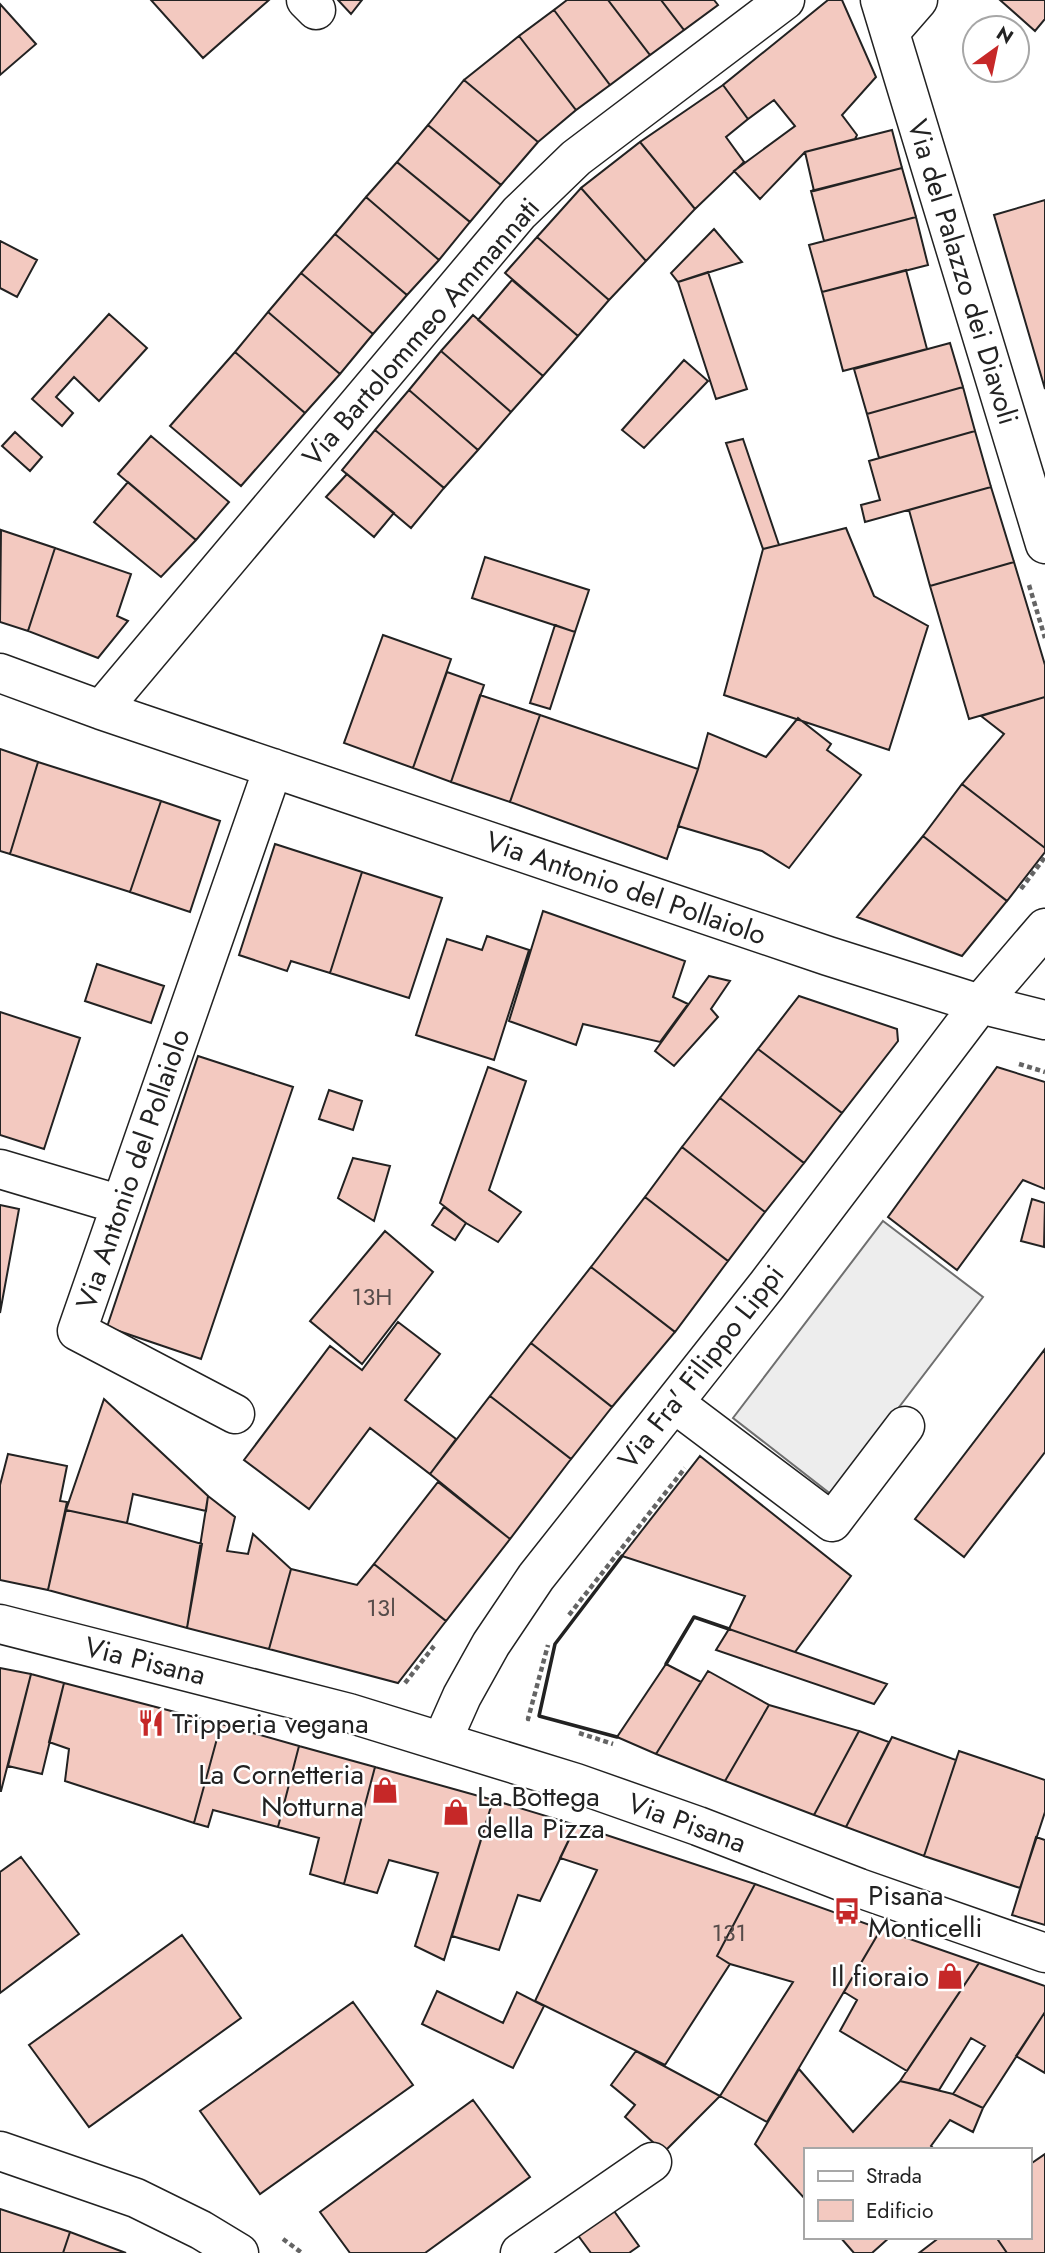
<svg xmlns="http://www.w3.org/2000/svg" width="1045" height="2253" viewBox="0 0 1045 2253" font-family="Jost,sans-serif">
  <rect width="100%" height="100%" fill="#fff"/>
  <path fill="#ededed" stroke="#6f6f6f" stroke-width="2" d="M 883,1221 L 983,1297 L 832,1495 L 733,1418 Z"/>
  <path fill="#f3c9c0" stroke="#222" stroke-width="2" d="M 151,0 L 269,0 L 203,58 Z
    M 338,0 L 362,0 L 351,14 Z
    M 567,0 L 608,0 L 650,55 L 610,85 L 554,10 Z
    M 608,0 L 661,0 L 684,30 L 650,55 Z
    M 661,0 L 714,0 L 718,5 L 684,30 Z
    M 828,0 L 842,0 L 876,77 L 842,115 L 857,135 L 855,139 L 805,152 L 760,199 L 734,171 L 795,126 L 774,100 L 748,119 L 723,85 Z
    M 1000,0 L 1045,0 L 1045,19 L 1035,31 Z
    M 0,4 L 36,44 L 0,75 Z
    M 554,10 L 610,85 L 576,110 L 519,36 Z
    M 519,36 L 576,110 L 538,142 L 464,80 Z
    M 464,80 L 538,142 L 501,185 L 428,125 Z
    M 723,85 L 748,119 L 726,137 L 744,162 L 695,209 L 640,142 Z
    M 428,125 L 501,185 L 470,222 L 397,162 Z
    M 892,130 L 902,168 L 814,191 L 805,152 Z
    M 640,142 L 695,209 L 646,261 L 581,188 Z
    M 397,162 L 470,222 L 439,260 L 366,197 Z
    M 902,168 L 916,217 L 824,241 L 811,191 Z
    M 581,188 L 646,261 L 609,300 L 537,237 Z
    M 366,197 L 439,260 L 407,295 L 335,234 Z
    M 1045,200 L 1045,389 L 994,215 Z
    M 916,217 L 928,265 L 822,292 L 809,245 Z
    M 714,229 L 742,262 L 678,282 L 671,273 Z
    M 335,234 L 407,295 L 373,334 L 301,273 Z
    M 537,237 L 609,300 L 578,336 L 505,273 Z
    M 0,241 L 37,260 L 17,297 L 0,288 Z
    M 906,270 L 927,349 L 843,371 L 822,292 Z
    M 708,272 L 747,389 L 716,399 L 678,282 Z
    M 301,273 L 373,334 L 340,374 L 268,312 Z
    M 512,280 L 578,336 L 543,376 L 478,320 Z
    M 268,312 L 340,374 L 305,413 L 235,352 Z
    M 109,314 L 147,348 L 99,401 L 74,377 L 56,397 L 73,413 L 62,426 L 32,399 Z
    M 473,315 L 543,376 L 511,412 L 441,351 Z
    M 950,343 L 963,387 L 867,414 L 854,369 Z
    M 441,351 L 511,412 L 478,450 L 409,390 Z
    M 235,352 L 305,413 L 241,486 L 170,426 Z
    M 684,360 L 708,381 L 644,448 L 622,430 Z
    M 963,387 L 975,431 L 879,458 L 867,414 Z
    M 409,390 L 478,450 L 444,488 L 375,430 Z
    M 375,430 L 444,488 L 411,528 L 342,470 Z
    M 975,431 L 991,487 L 865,522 L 861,505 L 880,500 L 869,461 Z
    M 15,432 L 42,457 L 30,471 L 2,446 Z
    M 151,436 L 229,502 L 196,540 L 118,474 Z
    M 743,439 L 779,545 L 763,549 L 726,443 Z
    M 347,474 L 394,513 L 374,537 L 326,497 Z
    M 128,482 L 196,540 L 161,577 L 94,522 Z
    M 991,487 L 1014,562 L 930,586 L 909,510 Z
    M 846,528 L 874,596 L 928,626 L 889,750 L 724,695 L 763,549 Z
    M 1,530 L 55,548 L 28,631 L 0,622 Z
    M 55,548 L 131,574 L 117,616 L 128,621 L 98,658 L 28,631 Z
    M 485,557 L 589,590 L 575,632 L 472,598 Z
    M 1014,562 L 1045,665 L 1045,697 L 969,719 L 930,586 Z
    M 555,625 L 575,632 L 550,709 L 530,703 Z
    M 383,635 L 451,659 L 413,768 L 344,743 Z
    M 447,672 L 484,685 L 451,782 L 413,768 Z
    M 480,695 L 540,715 L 510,802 L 451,782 Z
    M 1045,697 L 1045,848 L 962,784 L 1004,734 L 981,716 Z
    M 540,715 L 698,769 L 667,859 L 510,802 Z
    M 798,718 L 831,744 L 827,750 L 861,775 L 789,868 L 762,851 L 678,826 L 698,769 L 708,733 L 766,757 Z
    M 0,749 L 38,762 L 10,854 L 0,851 Z
    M 38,762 L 161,801 L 130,892 L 10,854 Z
    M 962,784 L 1045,848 L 1045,852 L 1007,901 L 923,836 Z
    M 161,801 L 220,821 L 190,912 L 130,892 Z
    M 923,836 L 1007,901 L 962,956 L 857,917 Z
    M 275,844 L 362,872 L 330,973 L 291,961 L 287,971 L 239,955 Z
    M 362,872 L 442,898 L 409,998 L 330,973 Z
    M 543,911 L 685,961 L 673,997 L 688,1004 L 660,1042 L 583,1024 L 576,1045 L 509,1021 Z
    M 487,936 L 529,950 L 494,1060 L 416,1035 L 447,939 L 482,950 Z
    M 97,964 L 164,986 L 151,1023 L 85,1001 Z
    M 709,976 L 730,981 L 711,1009 L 718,1017 L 674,1066 L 655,1051 Z
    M 799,996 L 897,1029 L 898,1041 L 842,1113 L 758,1049 Z
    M 0,1012 L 80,1038 L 44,1149 L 0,1135 Z
    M 758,1049 L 842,1113 L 804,1163 L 720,1098 Z
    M 198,1056 L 293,1087 L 201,1359 L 107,1327 Z
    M 488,1067 L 526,1081 L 489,1190 L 521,1212 L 498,1242 L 466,1223 L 440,1203 Z
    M 997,1067 L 1045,1082 L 1045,1189 L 1023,1180 L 957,1270 L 888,1217 Z
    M 329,1090 L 362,1101 L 353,1130 L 319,1119 Z
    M 720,1098 L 804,1163 L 765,1212 L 682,1147 Z
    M 682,1147 L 765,1212 L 728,1261 L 645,1197 Z
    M 353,1158 L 390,1166 L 374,1221 L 338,1198 Z
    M 645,1197 L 728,1261 L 675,1332 L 591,1267 Z
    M 1032,1199 L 1045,1203 L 1044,1247 L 1021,1241 Z
    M 0,1205 L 19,1209 L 0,1313 Z
    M 444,1207 L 466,1223 L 455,1240 L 432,1225 Z
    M 385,1231 L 433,1272 L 362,1364 L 310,1321 Z
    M 591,1267 L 675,1332 L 612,1407 L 531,1343 Z
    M 398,1322 L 440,1354 L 405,1400 L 456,1439 L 430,1474 L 370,1428 L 309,1509 L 244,1460 L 330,1346 L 362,1370 Z
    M 531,1343 L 612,1407 L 571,1459 L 490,1396 Z
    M 1045,1349 L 1045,1452 L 964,1557 L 915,1519 Z
    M 490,1396 L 571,1459 L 510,1539 L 430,1474 Z
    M 104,1399 L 208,1496 L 206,1511 L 133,1494 L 127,1523 L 66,1510 Z
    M 8,1454 L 67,1466 L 60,1501 L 67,1502 L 48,1590 L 0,1580 L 0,1485 Z
    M 700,1456 L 851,1576 L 795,1652 L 729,1629 L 745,1596 L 622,1556 Z
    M 438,1482 L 510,1539 L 446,1621 L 374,1564 Z
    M 208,1496 L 235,1517 L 227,1551 L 248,1554 L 253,1534 L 291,1569 L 269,1649 L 187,1628 Z
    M 66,1510 L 127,1523 L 202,1544 L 187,1628 L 48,1590 Z
    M 374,1564 L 446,1621 L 398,1683 L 269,1649 L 291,1569 L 357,1585 Z
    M 729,1629 L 795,1652 L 887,1684 L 874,1704 L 716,1650 Z
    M 666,1664 L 701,1682 L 656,1754 L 617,1737 Z
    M 0,1668 L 31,1674 L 1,1791 L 0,1791 Z
    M 708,1671 L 769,1705 L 725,1781 L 656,1754 Z
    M 31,1674 L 64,1683 L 42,1774 L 8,1766 Z
    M 64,1683 L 221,1724 L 194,1823 L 65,1781 L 69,1749 L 49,1742 Z
    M 769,1705 L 859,1731 L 814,1815 L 725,1781 Z
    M 221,1724 L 299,1746 L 278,1827 L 213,1810 L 208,1827 L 194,1823 Z
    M 859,1731 L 889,1742 L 846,1827 L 814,1815 Z
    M 892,1737 L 956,1760 L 924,1856 L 846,1827 Z
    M 299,1746 L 375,1767 L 344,1884 L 310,1874 L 319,1838 L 278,1827 Z
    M 959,1751 L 1045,1780 L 1045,1812 L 1020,1888 L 924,1856 Z
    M 375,1767 L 493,1800 L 444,1960 L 415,1946 L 438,1873 L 389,1860 L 377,1893 L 344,1884 Z
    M 493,1800 L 576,1825 L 540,1901 L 518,1895 L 499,1950 L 452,1936 Z
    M 576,1825 L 755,1884 L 717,1956 L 730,1964 L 665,2065 L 535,2001 L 597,1870 L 560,1858 Z
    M 1036,1837 L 1045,1840 L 1045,1925 L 1012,1915 Z
    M 21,1857 L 79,1934 L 0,1993 L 0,1872 Z
    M 755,1884 L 881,1929 L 767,2122 L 720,2096 L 793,1982 L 730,1964 L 717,1956 Z
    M 881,1929 L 979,1963 L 907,2071 L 840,2031 L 857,2000 L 844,1992 Z
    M 182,1935 L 241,2018 L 89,2127 L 29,2045 Z
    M 979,1963 L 1045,1986 L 1045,2012 L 983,2108 L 953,2094 L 985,2046 L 971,2038 L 939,2090 L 900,2081 Z
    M 437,1991 L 503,2023 L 517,1992 L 544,2006 L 513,2068 L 422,2024 Z
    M 353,2002 L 413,2085 L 260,2194 L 200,2111 Z
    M 1045,2012 L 1045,2073 L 1016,2056 Z
    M 636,2051 L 720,2096 L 664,2152 L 625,2117 L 635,2105 L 611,2085 Z
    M 799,2069 L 853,2132 L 900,2081 L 953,2094 L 983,2108 L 973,2132 L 950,2120 L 931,2146 L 935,2150 L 805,2150 L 805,2199 L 755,2144 Z
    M 473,2100 L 530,2177 L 425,2253 L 350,2253 L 320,2212 Z
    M 1045,2154 L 1045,2253 L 1007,2253 L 996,2237 L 1029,2237 L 1029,2165 Z
    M 609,2204 L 639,2246 L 629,2253 L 591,2253 L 574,2230 Z
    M 0,2209 L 70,2232 L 63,2253 L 0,2253 Z
    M 70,2232 L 126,2253 L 63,2253 Z
    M 840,2237 L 890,2237 L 872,2253 L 854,2253 Z
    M 940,2237 L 996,2237 L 1007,2253 L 919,2253 Z"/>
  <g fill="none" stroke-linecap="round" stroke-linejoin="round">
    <defs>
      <path id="minor" d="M 306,0 L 316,10
        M 880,0 L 1045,544
        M 891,31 L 918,0
        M 0,673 L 101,710 L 828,956 L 980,1004 L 1045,1020
        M 101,710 L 519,213 L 576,158 L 785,0
        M 0,1169 L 121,1205
        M 674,1403 L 832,1522 L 905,1426
        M 235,1414 L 77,1331 L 273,768
        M 0,1624 L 349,1713 L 576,1783 L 698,1826 L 859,1888 L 1045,1953
        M 442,1741 L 462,1696 L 491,1644 L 536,1577 L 767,1285 L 980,1004 L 1045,928
        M 0,2151 L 136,2198 L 201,2230 L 239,2253
        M 520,2253 L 652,2162"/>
    </defs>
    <use href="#minor" stroke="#222" stroke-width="41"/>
    <path stroke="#646464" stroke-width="4.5" stroke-dasharray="5 3.5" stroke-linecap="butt" d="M 1029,585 L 1045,638
      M 1021,889 L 1045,857
      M 1019,1064 L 1045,1072
      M 569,1615 L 685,1468
      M 405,1683 L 434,1646
      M 530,1719 L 528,1719 L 548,1645
      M 579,1733 L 613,1744
      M 283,2239 L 302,2253"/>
    <use href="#minor" stroke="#fff" stroke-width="38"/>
    <path stroke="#222" stroke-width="3.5" d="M 666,1664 L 694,1617 L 729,1629
      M 617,1737 L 539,1716 L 555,1644 L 622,1556"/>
  </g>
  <defs>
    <symbol id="restaurant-bare" viewBox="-9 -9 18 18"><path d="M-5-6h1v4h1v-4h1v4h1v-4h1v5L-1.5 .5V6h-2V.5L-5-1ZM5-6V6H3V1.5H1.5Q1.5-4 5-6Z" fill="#c62828" stroke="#fff" stroke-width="2.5" paint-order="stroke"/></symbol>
    <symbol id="shop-bare" viewBox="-9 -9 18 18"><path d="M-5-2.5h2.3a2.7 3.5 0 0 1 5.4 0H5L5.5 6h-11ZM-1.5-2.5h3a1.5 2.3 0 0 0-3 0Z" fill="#c62828" stroke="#fff" stroke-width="2.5" paint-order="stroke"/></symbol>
    <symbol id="bus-bare" viewBox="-9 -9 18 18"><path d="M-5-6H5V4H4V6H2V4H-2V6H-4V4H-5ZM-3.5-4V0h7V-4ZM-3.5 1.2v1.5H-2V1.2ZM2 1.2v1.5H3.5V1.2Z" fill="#c62828" stroke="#fff" stroke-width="2.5" paint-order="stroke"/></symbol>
  </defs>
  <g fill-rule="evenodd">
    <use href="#restaurant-bare" x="132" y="1704" width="38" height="38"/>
    <use href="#shop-bare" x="366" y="1771" width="38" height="38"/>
    <use href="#shop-bare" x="437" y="1793" width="38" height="38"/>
    <use href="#bus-bare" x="828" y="1892" width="38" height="38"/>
    <use href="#shop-bare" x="931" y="1957" width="38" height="38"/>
  </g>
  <g text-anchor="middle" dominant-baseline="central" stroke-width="5" stroke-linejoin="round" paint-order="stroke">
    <g font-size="24" fill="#564c4a">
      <text x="372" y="1296">13H</text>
      <text x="381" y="1607">13l</text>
      <text x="729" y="1932">131</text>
    </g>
    <g font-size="28" fill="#222" stroke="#fff">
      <text transform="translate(963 272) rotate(73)">Via del Palazzo dei Diavoli</text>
      <text transform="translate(421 332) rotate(-49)">Via Bartolommeo Ammannati</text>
      <text transform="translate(626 888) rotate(19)">Via Antonio del Pollaiolo</text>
      <text transform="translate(133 1169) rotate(-71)">Via Antonio del Pollaiolo</text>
      <text transform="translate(701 1367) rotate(-52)">Via Fra' Filippo Lippi</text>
      <text transform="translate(145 1661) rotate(14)">Via Pisana</text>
      <text transform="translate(687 1823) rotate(20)">Via Pisana</text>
    </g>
    <g font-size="28" fill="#222" stroke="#fff" text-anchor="start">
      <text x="172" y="1723">Tripperia vegana</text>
      <text x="364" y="1774" text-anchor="end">La Cornetteria<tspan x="364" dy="32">Notturna</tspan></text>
      <text x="477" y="1796">La Bottega<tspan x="477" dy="32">della Pizza</tspan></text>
      <text x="868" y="1895">Pisana<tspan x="868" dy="32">Monticelli</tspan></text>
      <text x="929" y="1976" text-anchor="end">Il fioraio</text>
    </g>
  </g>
  <rect x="804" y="2148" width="228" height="91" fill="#ffffff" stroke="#a7a7a7" stroke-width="2"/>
  <rect x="818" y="2171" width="35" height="10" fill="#ffffff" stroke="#a7a7a7" stroke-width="2"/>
  <text x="866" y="2183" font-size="21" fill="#222222">Strada</text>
  <rect x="818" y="2200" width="35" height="21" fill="#f3c9c0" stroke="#a7a7a7" stroke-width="2"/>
  <text x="866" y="2218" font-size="21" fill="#222222">Edificio</text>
  <g transform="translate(996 49) rotate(33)"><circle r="33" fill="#ffffff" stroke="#a7a7a7" stroke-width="2"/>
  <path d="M0-5L12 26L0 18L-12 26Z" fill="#c62828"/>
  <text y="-10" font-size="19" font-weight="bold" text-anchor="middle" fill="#222222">N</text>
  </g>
</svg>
